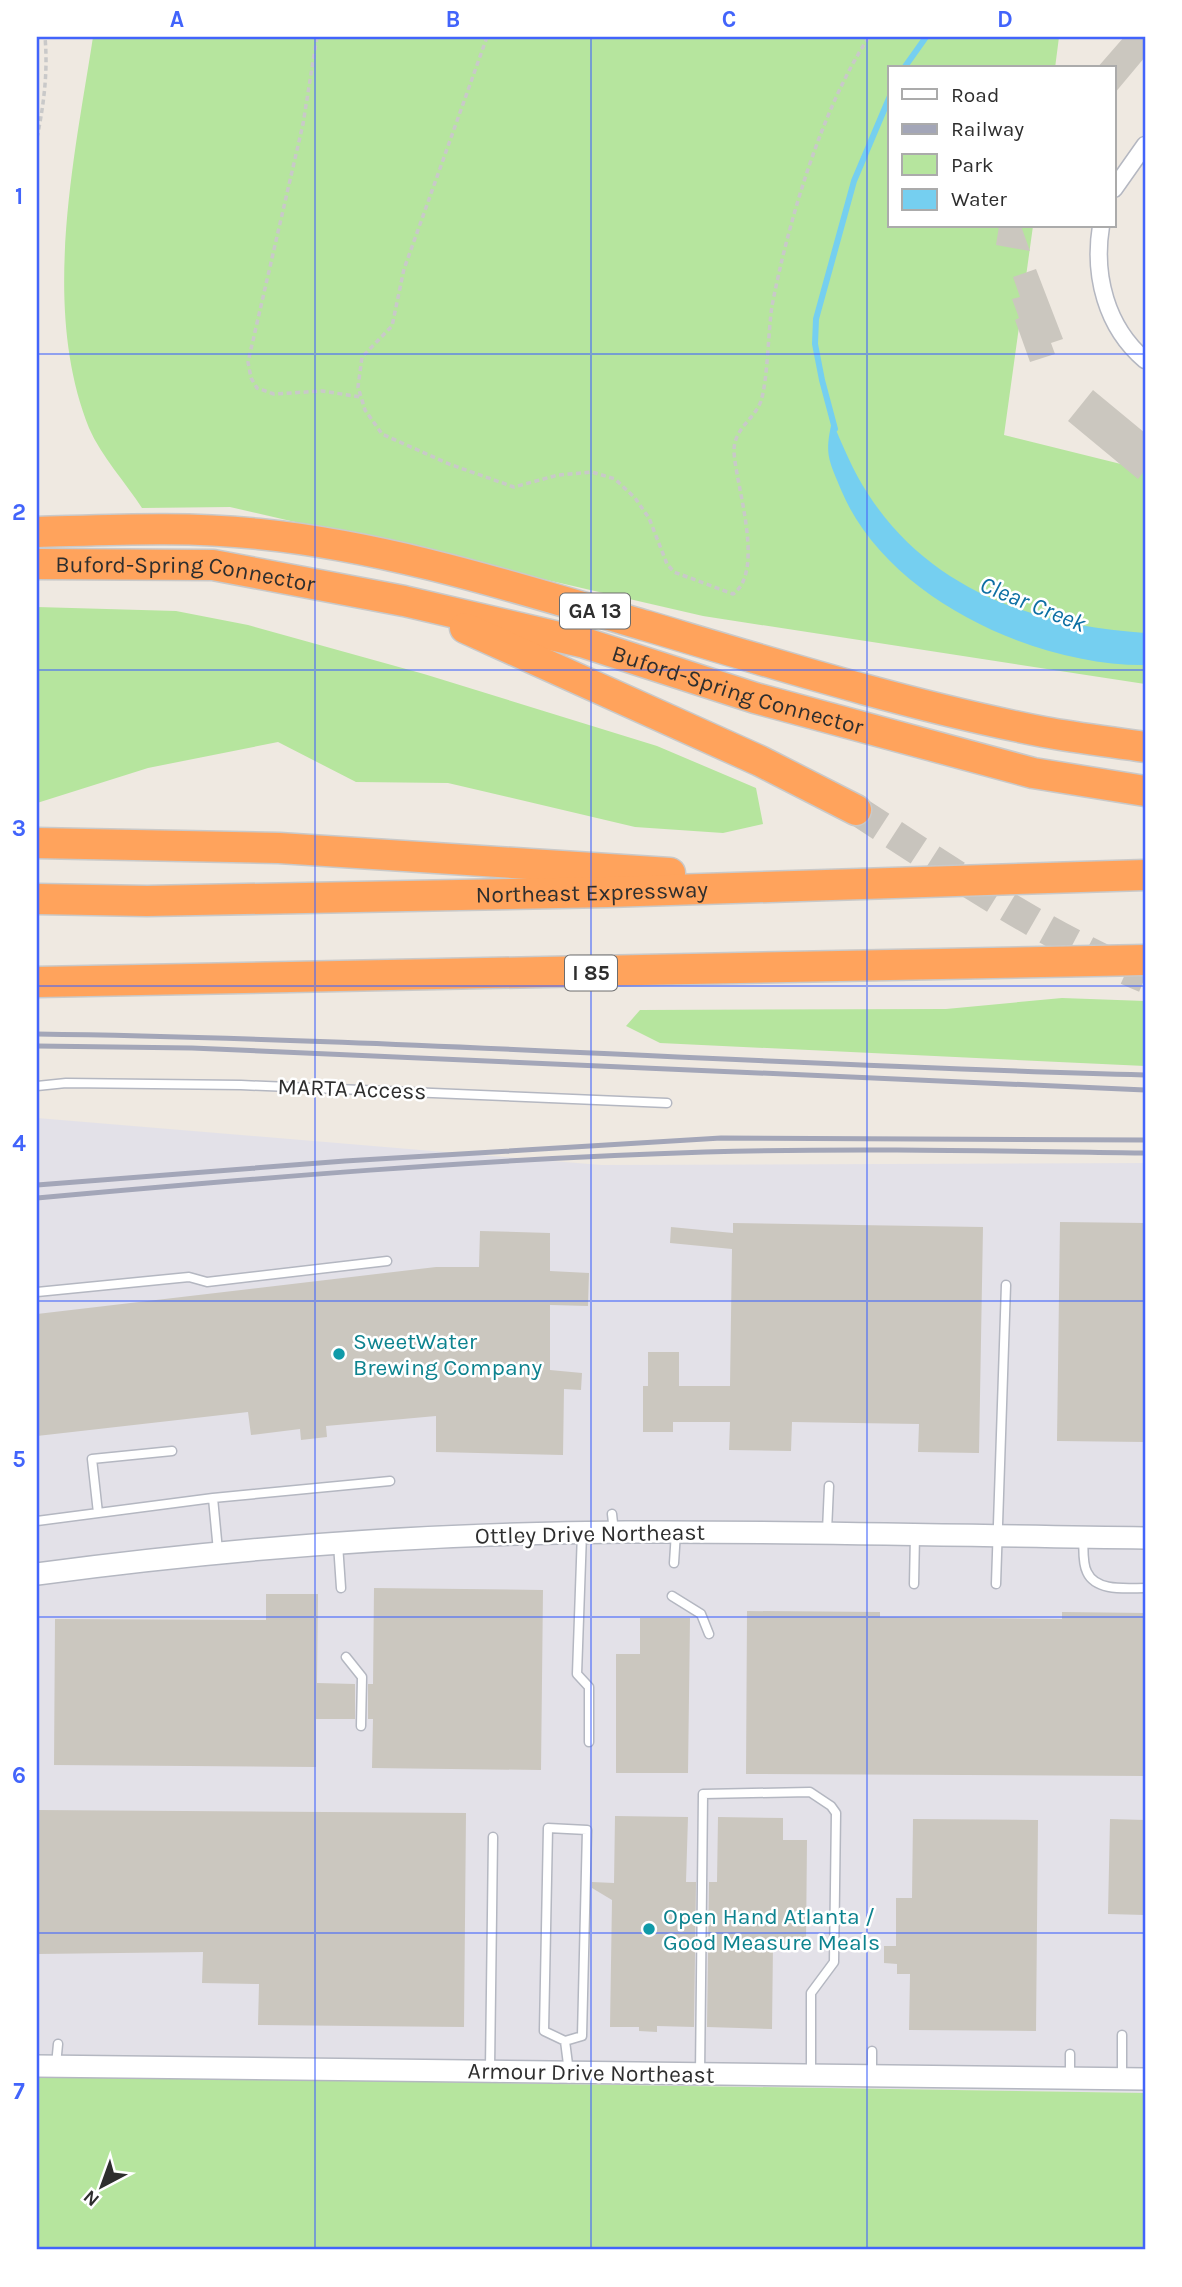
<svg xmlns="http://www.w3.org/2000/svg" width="1182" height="2287" viewBox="0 0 1182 2287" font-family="Karla,sans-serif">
  <rect width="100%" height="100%" fill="#efe9e1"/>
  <path fill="#e3e1e8" d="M 37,1118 L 601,1165 L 1145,1163 L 1145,2093 L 37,2076 Z"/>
  <path fill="#b6e59e" d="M 93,37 L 1059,37 L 1055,68 L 890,68 L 890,226 L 1033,226 L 1004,435 L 1145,470 L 1145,684 L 703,616 L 230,507 L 142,508 C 126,483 101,456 89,428 C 41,308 74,160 93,37 Z
    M 37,607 L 176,611 L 248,625 L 424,674 L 657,746 L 756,788 L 763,824 L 723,833 L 635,827 L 448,783 L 356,782 L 278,742 L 148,768 L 37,803 Z
    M 1062,998 L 1145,1001 L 1145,1066 L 660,1043 L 626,1026 L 640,1010 L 946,1009 Z
    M 37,2076 L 1145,2093 L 1145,2250 L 37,2250 Z"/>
  <path fill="#75cff0" d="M 832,421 C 843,446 853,471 868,494 C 931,591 1034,625 1145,633 L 1145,665 C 1035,666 887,598 842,492 C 829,460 824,456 832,421 Z"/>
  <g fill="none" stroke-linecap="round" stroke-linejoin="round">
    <path stroke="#75cff0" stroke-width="6" d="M 904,68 L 926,37
      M 835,429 L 822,380 L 815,344 L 816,319 L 854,181 L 890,96"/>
  </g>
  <path fill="#cbc7bf" d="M 1124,37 L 1145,37 L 1145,57 L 1114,94 L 1114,68 L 1097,68 Z
    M 999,226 L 1021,226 L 1030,251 L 996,245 Z
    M 1036,269 L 1063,339 L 1051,343 L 1055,354 L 1030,362 L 1015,320 L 1019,318 L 1012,299 L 1020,297 L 1013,277 Z
    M 1093,390 L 1145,433 L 1145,470 L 1138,479 L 1068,421 Z
    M 1060,1222 L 1145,1223 L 1145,1442 L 1057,1441 Z
    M 733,1223 L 983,1227 L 979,1453 L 918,1452 L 919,1424 L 792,1422 L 791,1451 L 729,1450 L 730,1422 L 673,1422 L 673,1432 L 643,1432 L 643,1386 L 648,1386 L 648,1352 L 679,1352 L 679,1386 L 730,1386 L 732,1249 L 670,1243 L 671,1227 L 733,1233 Z
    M 480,1231 L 550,1233 L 550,1271 L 589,1273 L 588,1306 L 550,1305 L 550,1370 L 582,1373 L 581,1390 L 564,1389 L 563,1455 L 436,1452 L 436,1416 L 326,1426 L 327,1437 L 301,1440 L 300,1429 L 251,1435 L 248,1412 L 37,1436 L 37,1314 L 436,1267 L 479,1267 Z
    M 374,1588 L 543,1590 L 541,1770 L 372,1768 L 373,1719 L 368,1719 L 368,1684 L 373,1684 Z
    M 266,1594 L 318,1594 L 317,1683 L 355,1684 L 355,1719 L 316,1719 L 316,1767 L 54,1765 L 55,1619 L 266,1620 Z
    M 747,1611 L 880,1612 L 880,1617 L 1062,1619 L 1062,1612 L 1145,1613 L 1145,1776 L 746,1774 Z
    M 640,1618 L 690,1618 L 688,1773 L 616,1773 L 616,1654 L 640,1654 Z
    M 37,1810 L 466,1813 L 464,2027 L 258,2025 L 259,1984 L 202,1983 L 203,1952 L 37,1954 Z
    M 615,1816 L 688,1817 L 686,1882 L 696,1882 L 694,2027 L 657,2026 L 657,2032 L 639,2031 L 639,2027 L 610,2027 L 612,1900 L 592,1888 L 592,1882 L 614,1883 Z
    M 718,1817 L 783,1818 L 783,1840 L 807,1840 L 806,1944 L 773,1944 L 772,2029 L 707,2027 L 709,1882 L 717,1882 Z
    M 913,1819 L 1038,1820 L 1036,2031 L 909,2030 L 910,1974 L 897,1974 L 897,1964 L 884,1963 L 884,1946 L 896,1946 L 896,1898 L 912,1898 Z
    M 1110,1819 L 1145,1820 L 1145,1915 L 1108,1914 Z"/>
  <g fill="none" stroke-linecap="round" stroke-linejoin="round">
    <path stroke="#c8c4bd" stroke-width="30" stroke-dasharray="30 15" stroke-linecap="butt" d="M 856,810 C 950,871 1042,934 1145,978"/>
    <defs>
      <path id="service" d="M 37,1086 L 66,1083 L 241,1085 L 667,1103
        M 37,1292 L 189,1277 L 207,1282 L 387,1261
        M 213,1498 L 218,1551
        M 98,1513 L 92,1459 L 172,1451
        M 612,1514 L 614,1532
        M 37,1521 L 213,1498 L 390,1481
        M 827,1531 L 829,1486
        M 582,1533 L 577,1674 L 589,1687 L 589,1742
        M 1083,1537 C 1084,1547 1082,1563 1087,1572 C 1096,1592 1127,1588 1145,1588
        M 338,1544 L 341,1588
        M 674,1563 L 676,1532
        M 914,1584 L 915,1535
        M 996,1584 L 1006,1285
        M 672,1596 L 701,1614 L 709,1634
        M 346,1657 L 362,1677 L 361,1726
        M 548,1828 L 587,1830 L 582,2036 L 565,2041 L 544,2031 Z
        M 565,2041 L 569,2072
        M 872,2051 L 872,2073
        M 56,2065 L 58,2044
        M 490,2068 L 493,1837
        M 700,2074 L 703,1794 L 810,1792 L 831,1806 L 836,1813 L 834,1962 L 811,1993 L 811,2072
        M 1070,2078 L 1070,2054
        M 1122,2079 L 1122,2035"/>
      <path id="minor" d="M 1114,189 L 1145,145
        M 1101,226 C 1093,275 1106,327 1145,360"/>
      <path id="tertiary" d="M 37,1574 C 232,1548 429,1533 626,1532 C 799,1531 972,1536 1145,1538
        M 37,2066 L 1145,2079"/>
      <g id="motorway">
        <path d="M 37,532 C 111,530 185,526 259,534 C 391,547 520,589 647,626 C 778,665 910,706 1044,732 C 1077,738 1111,742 1145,747"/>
        <path id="s1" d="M 37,564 L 213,565 L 404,601 L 585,643 L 755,698 L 1033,773 L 1145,791"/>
        <path d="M 465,628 L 760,761 L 856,810"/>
        <path d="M 37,843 L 279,848 L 670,873"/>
        <path id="s2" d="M 37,899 L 147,901 L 608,892 L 1145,875"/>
        <path d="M 37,982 L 1145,960"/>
      </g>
    </defs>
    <use href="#service" stroke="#b4b7c1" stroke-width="11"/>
    <use href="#minor" stroke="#b4b7c1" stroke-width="19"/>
    <use href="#tertiary" stroke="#b4b7c1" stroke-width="24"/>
    <use href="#motorway" stroke="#c9c9c9" stroke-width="33"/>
    <path stroke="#c9c9c9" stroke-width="3.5" stroke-dasharray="5 3.5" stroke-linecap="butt" d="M 317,37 L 303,124 L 248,362 L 251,378 L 257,388 L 274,394 L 322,391 L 361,397
      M 487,37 L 404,269 L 392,326 L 362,357 L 358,387 L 365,410 L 382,434 L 449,464 L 514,487 L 558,475 L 592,472 L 615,479 L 635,498 L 649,518 L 667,564 L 674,572 L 733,594 C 766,571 735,483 734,451 C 734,428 754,420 761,401 C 768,378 768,332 772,306 C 788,223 822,107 869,37
      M 37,138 C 44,103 48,72 45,37"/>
    <use href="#service" stroke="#fff" stroke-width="8"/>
    <use href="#minor" stroke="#fff" stroke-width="16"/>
    <use href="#tertiary" stroke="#fff" stroke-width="21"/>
    <use href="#motorway" stroke="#ffa35c" stroke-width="30"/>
    <path stroke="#a3a6b8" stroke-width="5" d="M 37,1034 C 407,1039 776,1066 1145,1075
      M 37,1046 L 192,1048 L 1145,1090
      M 37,1185 L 345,1161 L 721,1138 L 1145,1140
      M 37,1198 C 258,1178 482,1159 705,1152 C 851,1148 998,1151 1145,1153"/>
  </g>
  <path fill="none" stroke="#4264fb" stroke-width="2" stroke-opacity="0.55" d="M 315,37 L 315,2250M 591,37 L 591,2250M 867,37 L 867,2250M 37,354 L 1145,354M 37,670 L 1145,670M 37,986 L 1145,986M 37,1301 L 1145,1301M 37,1617 L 1145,1617M 37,1933 L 1145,1933"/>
  <g fill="#0f9aa8" stroke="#fff" stroke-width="2.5">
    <circle cx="339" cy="1354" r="7"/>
    <circle cx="649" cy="1929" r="7"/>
  </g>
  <g text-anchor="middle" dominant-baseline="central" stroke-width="5" stroke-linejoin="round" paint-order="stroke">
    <g fill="#fff" stroke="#6d6d6d" stroke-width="2">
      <rect x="560" y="593.5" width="70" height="35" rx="5"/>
      <rect x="565" y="955.5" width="52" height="35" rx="5"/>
    </g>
    <g font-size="21" font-weight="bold" fill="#2e2e2e">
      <text x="595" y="611">GA 13</text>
      <text x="591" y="973">I 85</text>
    </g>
    <g font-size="23" fill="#2e2e2e" stroke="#fff">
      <text stroke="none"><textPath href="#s1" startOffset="149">Buford-Spring Connector</textPath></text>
      <text stroke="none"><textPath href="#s1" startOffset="716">Buford-Spring Connector</textPath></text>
      <text stroke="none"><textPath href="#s2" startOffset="555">Northeast Expressway</textPath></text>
      <text transform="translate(352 1089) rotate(2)">MARTA Access</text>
      <text transform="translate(590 1534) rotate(-1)">Ottley Drive Northeast</text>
      <text transform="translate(591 2073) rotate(1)">Armour Drive Northeast</text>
    </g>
    <g font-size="23" fill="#0d838f" stroke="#fff" text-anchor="start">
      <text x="353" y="1341">SweetWater<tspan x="353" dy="26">Brewing Company</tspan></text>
      <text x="663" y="1916">Open Hand Atlanta /<tspan x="663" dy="26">Good Measure Meals</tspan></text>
    </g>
    <g font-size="24" font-style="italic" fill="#0d6fa3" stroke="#fff">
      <text transform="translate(1033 604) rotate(22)">Clear Creek</text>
    </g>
  </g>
  <rect width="1182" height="2287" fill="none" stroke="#ffffff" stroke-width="77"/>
  <rect x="888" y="66" width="228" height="161" fill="#ffffff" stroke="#ababab" stroke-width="2"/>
  <rect x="902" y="89" width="35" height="10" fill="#ffffff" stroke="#ababab" stroke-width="2"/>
  <text x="951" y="102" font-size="21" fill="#2e2e2e">Road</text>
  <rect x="902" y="124" width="35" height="10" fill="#a3a6b8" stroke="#ababab" stroke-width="2"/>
  <text x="951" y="136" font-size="21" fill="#2e2e2e">Railway</text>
  <rect x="902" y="154" width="35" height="21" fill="#b6e59e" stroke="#ababab" stroke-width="2"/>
  <text x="951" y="172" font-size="21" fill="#2e2e2e">Park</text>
  <rect x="902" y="189" width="35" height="21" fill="#75cff0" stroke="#ababab" stroke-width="2"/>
  <text x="951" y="206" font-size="21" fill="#2e2e2e">Water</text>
  <g transform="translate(102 2186) rotate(221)" stroke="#ffffff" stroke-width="5" paint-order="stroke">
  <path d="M0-5L12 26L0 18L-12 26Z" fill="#2e2e2e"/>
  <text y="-10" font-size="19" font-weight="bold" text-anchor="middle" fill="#2e2e2e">N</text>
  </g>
  <rect x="38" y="38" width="1106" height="2210" fill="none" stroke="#4264fb" stroke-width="2.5"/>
  <g font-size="23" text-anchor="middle" font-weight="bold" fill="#4264fb">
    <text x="177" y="27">A</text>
    <text x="453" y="27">B</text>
    <text x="729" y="27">C</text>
    <text x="1005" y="27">D</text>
    <text x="19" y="204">1</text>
    <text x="19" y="520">2</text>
    <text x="19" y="836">3</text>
    <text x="19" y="1151">4</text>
    <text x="19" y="1467">5</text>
    <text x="19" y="1783">6</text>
    <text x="19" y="2099">7</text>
  </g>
</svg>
